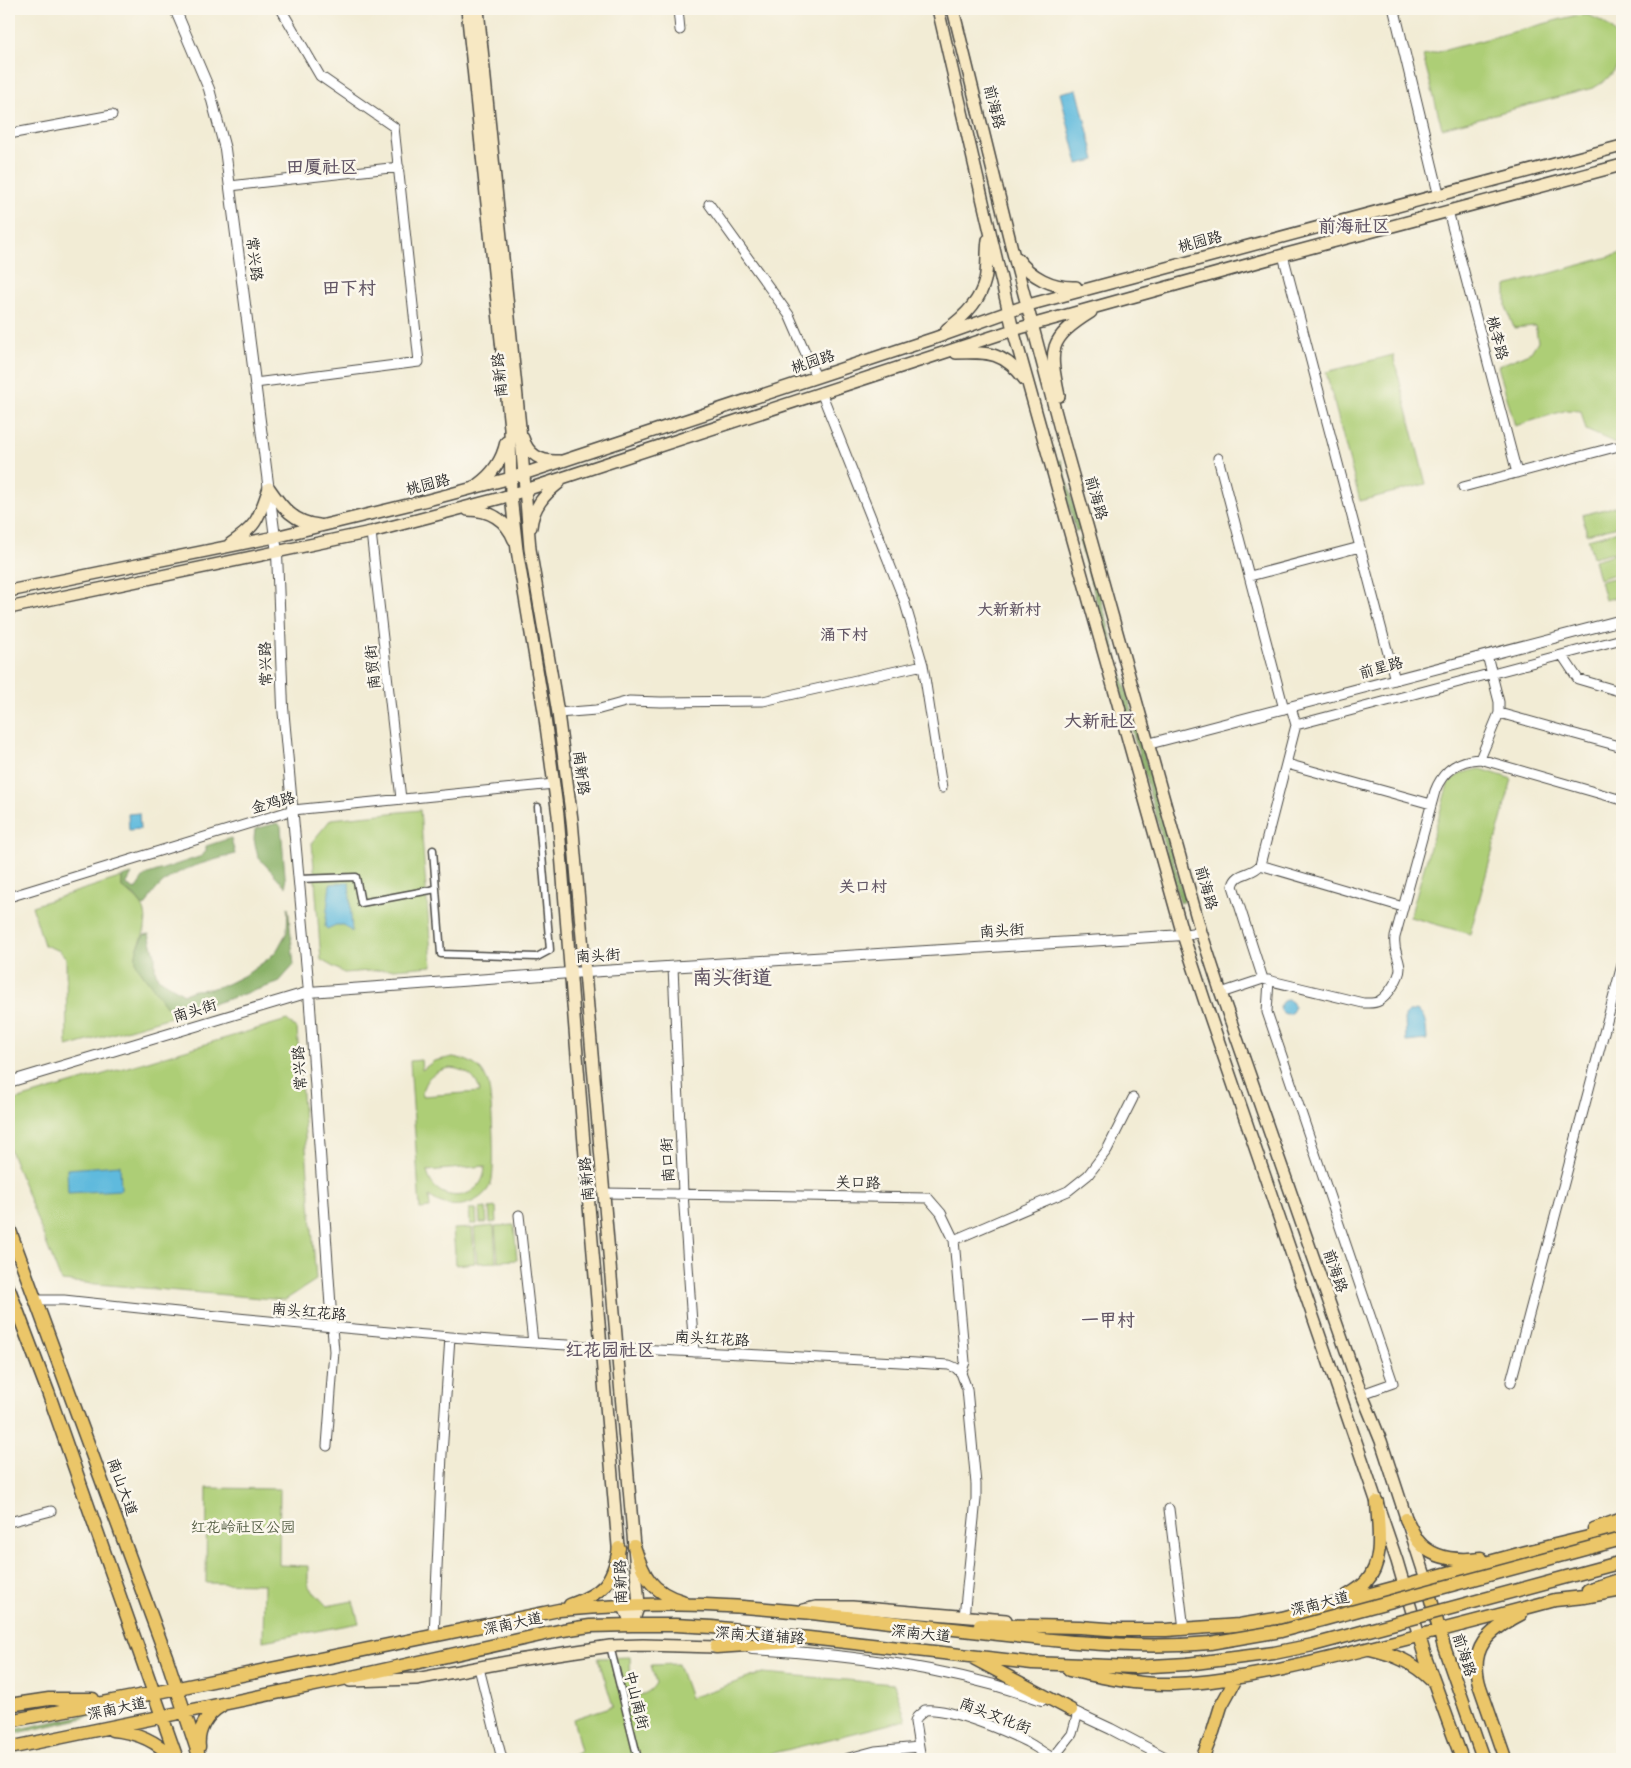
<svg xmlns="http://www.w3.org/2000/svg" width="1631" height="1768" viewBox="0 0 1631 1768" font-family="Pangolin,'LXGW WenKai TC',sans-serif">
  <rect width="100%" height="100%" fill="#fbf7ec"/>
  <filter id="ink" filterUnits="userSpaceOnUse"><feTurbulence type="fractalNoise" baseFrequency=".02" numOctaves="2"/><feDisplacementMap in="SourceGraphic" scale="10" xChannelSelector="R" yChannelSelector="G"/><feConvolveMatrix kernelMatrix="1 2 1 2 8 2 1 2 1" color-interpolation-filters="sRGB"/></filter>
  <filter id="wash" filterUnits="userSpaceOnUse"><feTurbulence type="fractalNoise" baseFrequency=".0096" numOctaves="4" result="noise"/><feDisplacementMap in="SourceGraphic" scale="20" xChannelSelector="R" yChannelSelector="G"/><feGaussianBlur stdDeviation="1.12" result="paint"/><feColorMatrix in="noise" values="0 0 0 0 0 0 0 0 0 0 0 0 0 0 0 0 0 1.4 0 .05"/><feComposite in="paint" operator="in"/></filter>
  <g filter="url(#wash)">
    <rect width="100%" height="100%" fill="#f2ecd5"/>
    <path fill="#adce76" stroke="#6c7c50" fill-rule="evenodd" d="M 1586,15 C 1629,26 1631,70 1593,88 L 1442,128 L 1423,56 L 1573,16 Z
      M 1622,253 L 1622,448 L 1611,441 L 1586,430 L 1581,411 L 1567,410 L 1515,426 L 1498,366 L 1531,352 L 1538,341 L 1535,326 L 1514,328 L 1506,307 L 1506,286 Z
      M 1393,355 L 1426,484 L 1360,501 L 1326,372 Z
      M 1617,506 L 1622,525 L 1587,534 L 1582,515 Z
      M 1622,530 L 1622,550 L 1593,557 L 1588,539 Z
      M 1622,552 L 1622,572 L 1599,579 L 1594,560 Z
      M 1622,576 L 1622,596 L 1605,600 L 1600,581 Z
      M 1481,769 L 1512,779 L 1470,934 L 1410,917 L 1448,784 C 1458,773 1467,771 1481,769 Z
      M 420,810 L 432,966 L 344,973 L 321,960 L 312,842 L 331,819 Z
      M 122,877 L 122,888 C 150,904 151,921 137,949 L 177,1013 L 181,1014 L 67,1047 L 66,958 L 60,951 L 44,945 L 32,906 Z
      M 287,1020 L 297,1029 L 316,1280 L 285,1300 L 61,1281 L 9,1147 L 9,1102 Z
      M 453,1057 C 464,1059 473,1062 481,1070 C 484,1073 486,1079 488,1083 C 492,1098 496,1171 491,1183 C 487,1195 474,1203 462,1205 C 450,1207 438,1203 429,1196 L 430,1208 L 420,1209 L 410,1061 L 421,1060 L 422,1070 L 434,1061 ZM 451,1068 C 466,1070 477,1077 480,1092 L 422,1096 C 423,1079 434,1070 451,1068 ZM 485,1166 C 485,1202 434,1207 427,1171 Z
      M 496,1207 L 497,1222 L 490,1223 L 489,1208 Z
      M 486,1208 L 487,1223 L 480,1223 L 479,1209 Z
      M 469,1209 L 476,1209 L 477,1224 L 470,1224 Z
      M 514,1225 L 517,1260 L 498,1261 L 495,1226 Z
      M 494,1226 L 496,1262 L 477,1263 L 474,1228 Z
      M 472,1228 L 475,1263 L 456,1265 L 453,1229 Z
      M 207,1488 L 280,1489 L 279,1565 L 308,1566 L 308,1586 L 327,1606 L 353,1601 L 359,1623 L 263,1641 L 264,1584 L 206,1583 Z
      M 630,1657 L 631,1695 C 642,1696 650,1693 656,1683 L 651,1665 L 678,1664 L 690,1698 L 763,1673 L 894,1684 L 906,1720 L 750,1759 L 567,1759 L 581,1751 L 573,1719 L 613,1706 L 598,1658 Z"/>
    <path fill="#8ab167" stroke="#5a6e49" d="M 1061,460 L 1081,530 L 1076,532 L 1057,461 Z
      M 1084,538 L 1185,901 L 1180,903 L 1079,539 Z
      M 278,823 L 281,827 L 286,887 L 258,857 L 254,839 L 255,829 Z
      M 231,838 L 235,854 C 199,865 164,869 146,905 L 143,906 L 134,895 L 122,888 L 122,877 L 132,874 L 126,885 L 135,890 L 143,878 L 148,874 L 202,856 L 206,851 L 206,846 Z
      M 288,907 L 294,965 L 278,983 L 181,1014 L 167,1007 L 137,966 C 133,953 139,946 144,935 L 149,934 L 155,955 L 155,969 L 158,978 L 184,994 L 194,990 L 210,989 L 227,984 L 247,974 L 268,959 L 277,950 L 287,932 Z
      M 137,1704 L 137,1706 L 9,1735 L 9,1731 Z"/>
    <path fill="#5fbadd" stroke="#457284" d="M 1077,89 L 1095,160 L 1078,164 L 1060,93 Z
      M 139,813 L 140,829 L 129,830 L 128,814 Z
      M 349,882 L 352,932 L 343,925 L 336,925 L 327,929 L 325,927 L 330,884 Z
      M1280 1007a7 7 0 1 1 14 0a7 7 0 1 1-14 0Z
      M 1416,1010 C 1427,1014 1426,1029 1427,1040 L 1406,1042 L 1405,1016 L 1409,1012 Z
      M 120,1165 L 121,1190 L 68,1193 L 67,1169 Z"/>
  </g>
  <g filter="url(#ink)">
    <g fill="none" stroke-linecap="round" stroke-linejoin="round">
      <defs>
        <path id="pedestrian" d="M 433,850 L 441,954 L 537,957 L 550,950 L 538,807
          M 299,879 L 356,877 L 361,903 L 436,889
          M 610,1646 L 638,1759"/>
        <path id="minor" d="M 678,9 L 680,30
          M 9,134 L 112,115
          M 230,186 L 399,167
          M 709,204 L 789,315 L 816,377
          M 1448,211 L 1517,473
          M 1283,255 L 1395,680
          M 255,383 L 419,362 L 394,127 L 320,76 L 281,9
          M 821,392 L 904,600 L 923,665 L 942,788
          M 1218,458 L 1284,709
          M 1463,487 L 1615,447
          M 371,532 L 401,799
          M 1250,576 L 1360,547
          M 1487,655 L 1499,702 L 1499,713
          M 1562,655 L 1578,679 L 1622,692
          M 558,713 L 596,710 L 629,701 L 661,702 L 763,701 L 923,665
          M 1296,725 L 1622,639
          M 1480,759 L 1499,713 L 1622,747
          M 1287,764 L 1431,804
          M 1260,865 L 1403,907
          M 9,897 L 293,810 L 554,784
          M 673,967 L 683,1193 L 694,1352
          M 1263,979 L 1233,886 C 1236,871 1252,876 1260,865 L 1296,725 L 1291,707
          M 1269,980 L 1267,1012 L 1393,1383 L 1362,1394
          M 1221,993 L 1263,979 L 1363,1003 C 1368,1003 1374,1004 1379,1001 C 1387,997 1400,978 1400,968 C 1399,957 1393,950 1395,937 L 1435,791 C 1443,770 1458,760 1480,759 L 1622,800
          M 604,1193 L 928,1198 L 941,1213 L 954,1240 L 965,1362 L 961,1373
          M 519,1215 L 533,1343
          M 954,1240 L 1068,1191 L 1088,1175 L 1107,1150 L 1133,1098
          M 35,1300 L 64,1300 C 221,1317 378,1333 535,1343 C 673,1352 811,1356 949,1365 L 956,1368 L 961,1373 L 967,1389 L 976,1484 L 976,1499 L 964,1617
          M 1511,1382 L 1622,965
          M 327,1446 L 334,1351 L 332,1328
          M 1169,1509 L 1184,1629
          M 9,1522 L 51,1511
          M 434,1636 L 442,1454 L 450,1337
          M 479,1668 L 502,1759
          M 845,1759 L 875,1751 L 919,1747
          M 921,1759 L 915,1722 L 917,1717 L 925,1710 C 948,1707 1005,1731 1027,1742 C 1036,1747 1044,1753 1053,1758 L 1072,1734 L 1078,1713"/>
        <path id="tertiary" d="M 175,9 L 209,89 L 225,149 L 277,553 L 283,707 L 309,992 L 332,1328
          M 1394,9 L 1439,195
          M 1148,744 L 1622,620
          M 9,1082 L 309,992 L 570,973 L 1136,938 L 1183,935 L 1201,932
          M 752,1649 C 850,1655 949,1667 1042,1700
          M 1066,1708 L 1111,1729 L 1168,1759"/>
        <path id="secondary" d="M 467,9 L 510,428 L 511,496 L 517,550 L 544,711 L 558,815 L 588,1194 L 623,1605 L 632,1625
          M 478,9 L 520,427 L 530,549 L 558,713 L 572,820 L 639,1605 L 632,1625
          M 938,9 L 1013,330 L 1183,935 L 1204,999 L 1397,1561 L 1419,1636
          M 953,9 L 1012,249 L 1063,440 L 1201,932 L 1221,993 L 1357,1382 L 1381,1441 L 1426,1579
          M 1017,258 C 1031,277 1052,288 1076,287
          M 947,329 C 964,317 980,302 985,280 C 988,267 986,254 988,240
          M 956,353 C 989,352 1004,352 1025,380
          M 1059,396 C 1049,349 1048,339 1091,312
          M 523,438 C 528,455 542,462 559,461
          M 477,485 C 493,474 502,461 506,442
          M 269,488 C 282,507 294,523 319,525
          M 468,510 C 490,510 506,520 514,540
          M 531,527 C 533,507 544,495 559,483
          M 230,544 C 258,525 258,519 269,488
          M 9,591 L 275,537 L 428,500 L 511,478 L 935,338 L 1028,305 L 1622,146
          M 9,608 L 371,532 L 501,498 L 1013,330 L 1283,255 L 1622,165
          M 803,1610 L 816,1607 L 852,1607 L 1006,1620
          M 350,1681 L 416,1679 L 518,1660 L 610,1646 L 643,1645 L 716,1647"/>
        <path id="primary" d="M 9,1228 L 166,1656 L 200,1759
          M 9,1289 L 48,1392 L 177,1759
          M 1406,1519 C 1410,1526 1413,1534 1418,1541 C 1433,1560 1458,1561 1481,1558
          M 1594,1529 L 1622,1519
          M 634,1546 C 643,1575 651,1592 682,1601
          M 1426,1582 L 1444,1647 L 1483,1759
          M 1588,1590 L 1622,1579
          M 1344,1598 C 1351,1593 1360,1589 1366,1582 C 1385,1561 1378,1528 1377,1502
          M 570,1605 C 603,1593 613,1583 619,1548
          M 980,1625 L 1080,1627 L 1121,1630 L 1166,1630 L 1239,1625 L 1282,1618 L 1526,1552 L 1622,1529
          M 1419,1636 L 1426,1660 L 1462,1759
          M 716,1647 L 794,1642
          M 1370,1649 C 1395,1655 1413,1662 1431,1680
          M 975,1659 L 1071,1710
          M 1069,1670 C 1104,1678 1138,1685 1174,1684 C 1245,1681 1321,1661 1390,1643 C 1445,1629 1500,1615 1555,1600 L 1584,1597 L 1622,1590
          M 9,1705 L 49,1699 L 93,1699
          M 9,1721 L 154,1693 L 559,1610 C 608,1606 657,1603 706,1605 C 783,1608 860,1619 936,1627 C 1018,1636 1098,1648 1181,1645
          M 112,1730 C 135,1732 158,1741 173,1759
          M 199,1747 C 197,1730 207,1714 221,1706
          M 9,1748 L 334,1681 L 563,1630 L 590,1626 L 632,1625 L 675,1625 L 712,1627 L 1032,1663 L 1134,1667 L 1187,1664
          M 1205,1759 L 1204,1754 L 1213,1732 L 1221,1706 L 1237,1677
          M 1505,1759 L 1480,1687 C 1468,1648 1488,1631 1521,1614"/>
      </defs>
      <use href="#pedestrian" stroke="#494844" stroke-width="9"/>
      <use href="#minor" stroke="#494844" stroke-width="11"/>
      <use href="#tertiary" stroke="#494844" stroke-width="12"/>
      <use href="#secondary" stroke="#494844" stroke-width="14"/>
      <use href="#primary" stroke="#494844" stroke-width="15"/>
      <use href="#pedestrian" stroke="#fff" stroke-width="6"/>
      <use href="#minor" stroke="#fff" stroke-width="9"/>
      <use href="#tertiary" stroke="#fff" stroke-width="10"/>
      <use href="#secondary" stroke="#f7e8c3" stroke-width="11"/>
      <use href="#primary" stroke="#ebc669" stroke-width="12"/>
      <defs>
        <path id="primary-bridge" d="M 1181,1645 L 1210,1643 L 1281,1631 L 1622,1539
          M 1187,1664 L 1274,1653 L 1313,1645 L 1622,1562"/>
      </defs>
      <use href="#primary-bridge" stroke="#494844" stroke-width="15" stroke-linecap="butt"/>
      <use href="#primary-bridge" stroke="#ebc669" stroke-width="12"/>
    </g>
  </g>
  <g text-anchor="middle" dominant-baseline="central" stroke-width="5" stroke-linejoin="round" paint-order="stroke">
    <g font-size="15" fill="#2b2b2b" stroke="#fbf7ec">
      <text transform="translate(994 107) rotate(76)">前海路</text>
      <text transform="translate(1200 242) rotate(-15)">桃园路</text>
      <text transform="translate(254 259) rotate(83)">常兴路</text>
      <text transform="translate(1497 338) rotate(75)">桃李路</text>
      <text transform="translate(813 362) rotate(-18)">桃园路</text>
      <text transform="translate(500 375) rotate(-96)">南新路</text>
      <text transform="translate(428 485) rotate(-14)">桃园路</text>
      <text transform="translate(1096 498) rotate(74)">前海路</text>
      <text transform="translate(266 664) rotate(-92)">常兴路</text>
      <text transform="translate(373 667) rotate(-96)">南贸街</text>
      <text transform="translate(1381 668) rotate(-15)">前星路</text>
      <text transform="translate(581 773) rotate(83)">南新路</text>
      <text transform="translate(273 803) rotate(-15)">金鸡路</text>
      <text transform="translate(1206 888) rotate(74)">前海路</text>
      <text transform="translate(1002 931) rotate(-4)">南头街</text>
      <text transform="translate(598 956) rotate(-3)">南头街</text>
      <text transform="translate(195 1011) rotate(-17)">南头街</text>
      <text transform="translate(300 1068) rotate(-94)">常兴路</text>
      <text transform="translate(668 1160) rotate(-93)">南口街</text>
      <text transform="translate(587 1179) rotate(-95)">南新路</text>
      <text transform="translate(858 1183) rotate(1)">关口路</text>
      <text transform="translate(1335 1271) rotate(71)">前海路</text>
      <text transform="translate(309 1312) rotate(5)">南头红花路</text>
      <text transform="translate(712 1339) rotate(3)">南头红花路</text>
      <text transform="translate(122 1487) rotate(70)">南山大道</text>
      <text transform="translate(621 1582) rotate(-92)">南新路</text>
      <text transform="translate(1320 1604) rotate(-14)">深南大道</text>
      <text transform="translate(513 1624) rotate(-12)">深南大道</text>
      <text transform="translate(921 1634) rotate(6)">深南大道</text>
      <text transform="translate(760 1636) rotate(4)">深南大道辅路</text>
      <text transform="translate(1464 1655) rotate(72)">前海路</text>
      <text transform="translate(636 1700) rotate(76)">中山南街</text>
      <text transform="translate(117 1709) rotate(-12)">深南大道</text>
      <text transform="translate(995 1716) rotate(21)">南头文化街</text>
    </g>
    <g font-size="15" fill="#525c42" stroke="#fbf7ec">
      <text x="243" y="1527">红花岭社区公园</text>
    </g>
    <g font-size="16" font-weight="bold" fill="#635766" stroke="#fbf7ec">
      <text x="1009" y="610">大新新村</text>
      <text x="844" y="635">涌下村</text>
      <text x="863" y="887">关口村</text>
    </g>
    <g font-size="18" font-weight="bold" fill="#635766" stroke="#fbf7ec">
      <text x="322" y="167">田厦社区</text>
      <text x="1354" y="226">前海社区</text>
      <text x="349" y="288">田下村</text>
      <text x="1100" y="721">大新社区</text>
      <text x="1108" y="1320">一甲村</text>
      <text x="610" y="1350">红花园社区</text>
    </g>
    <g font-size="20" font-weight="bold" fill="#635766" stroke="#fbf7ec">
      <text x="732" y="977">南头街道</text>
    </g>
  </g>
  <rect width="1631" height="1768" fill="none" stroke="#fbf7ec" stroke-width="30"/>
</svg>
